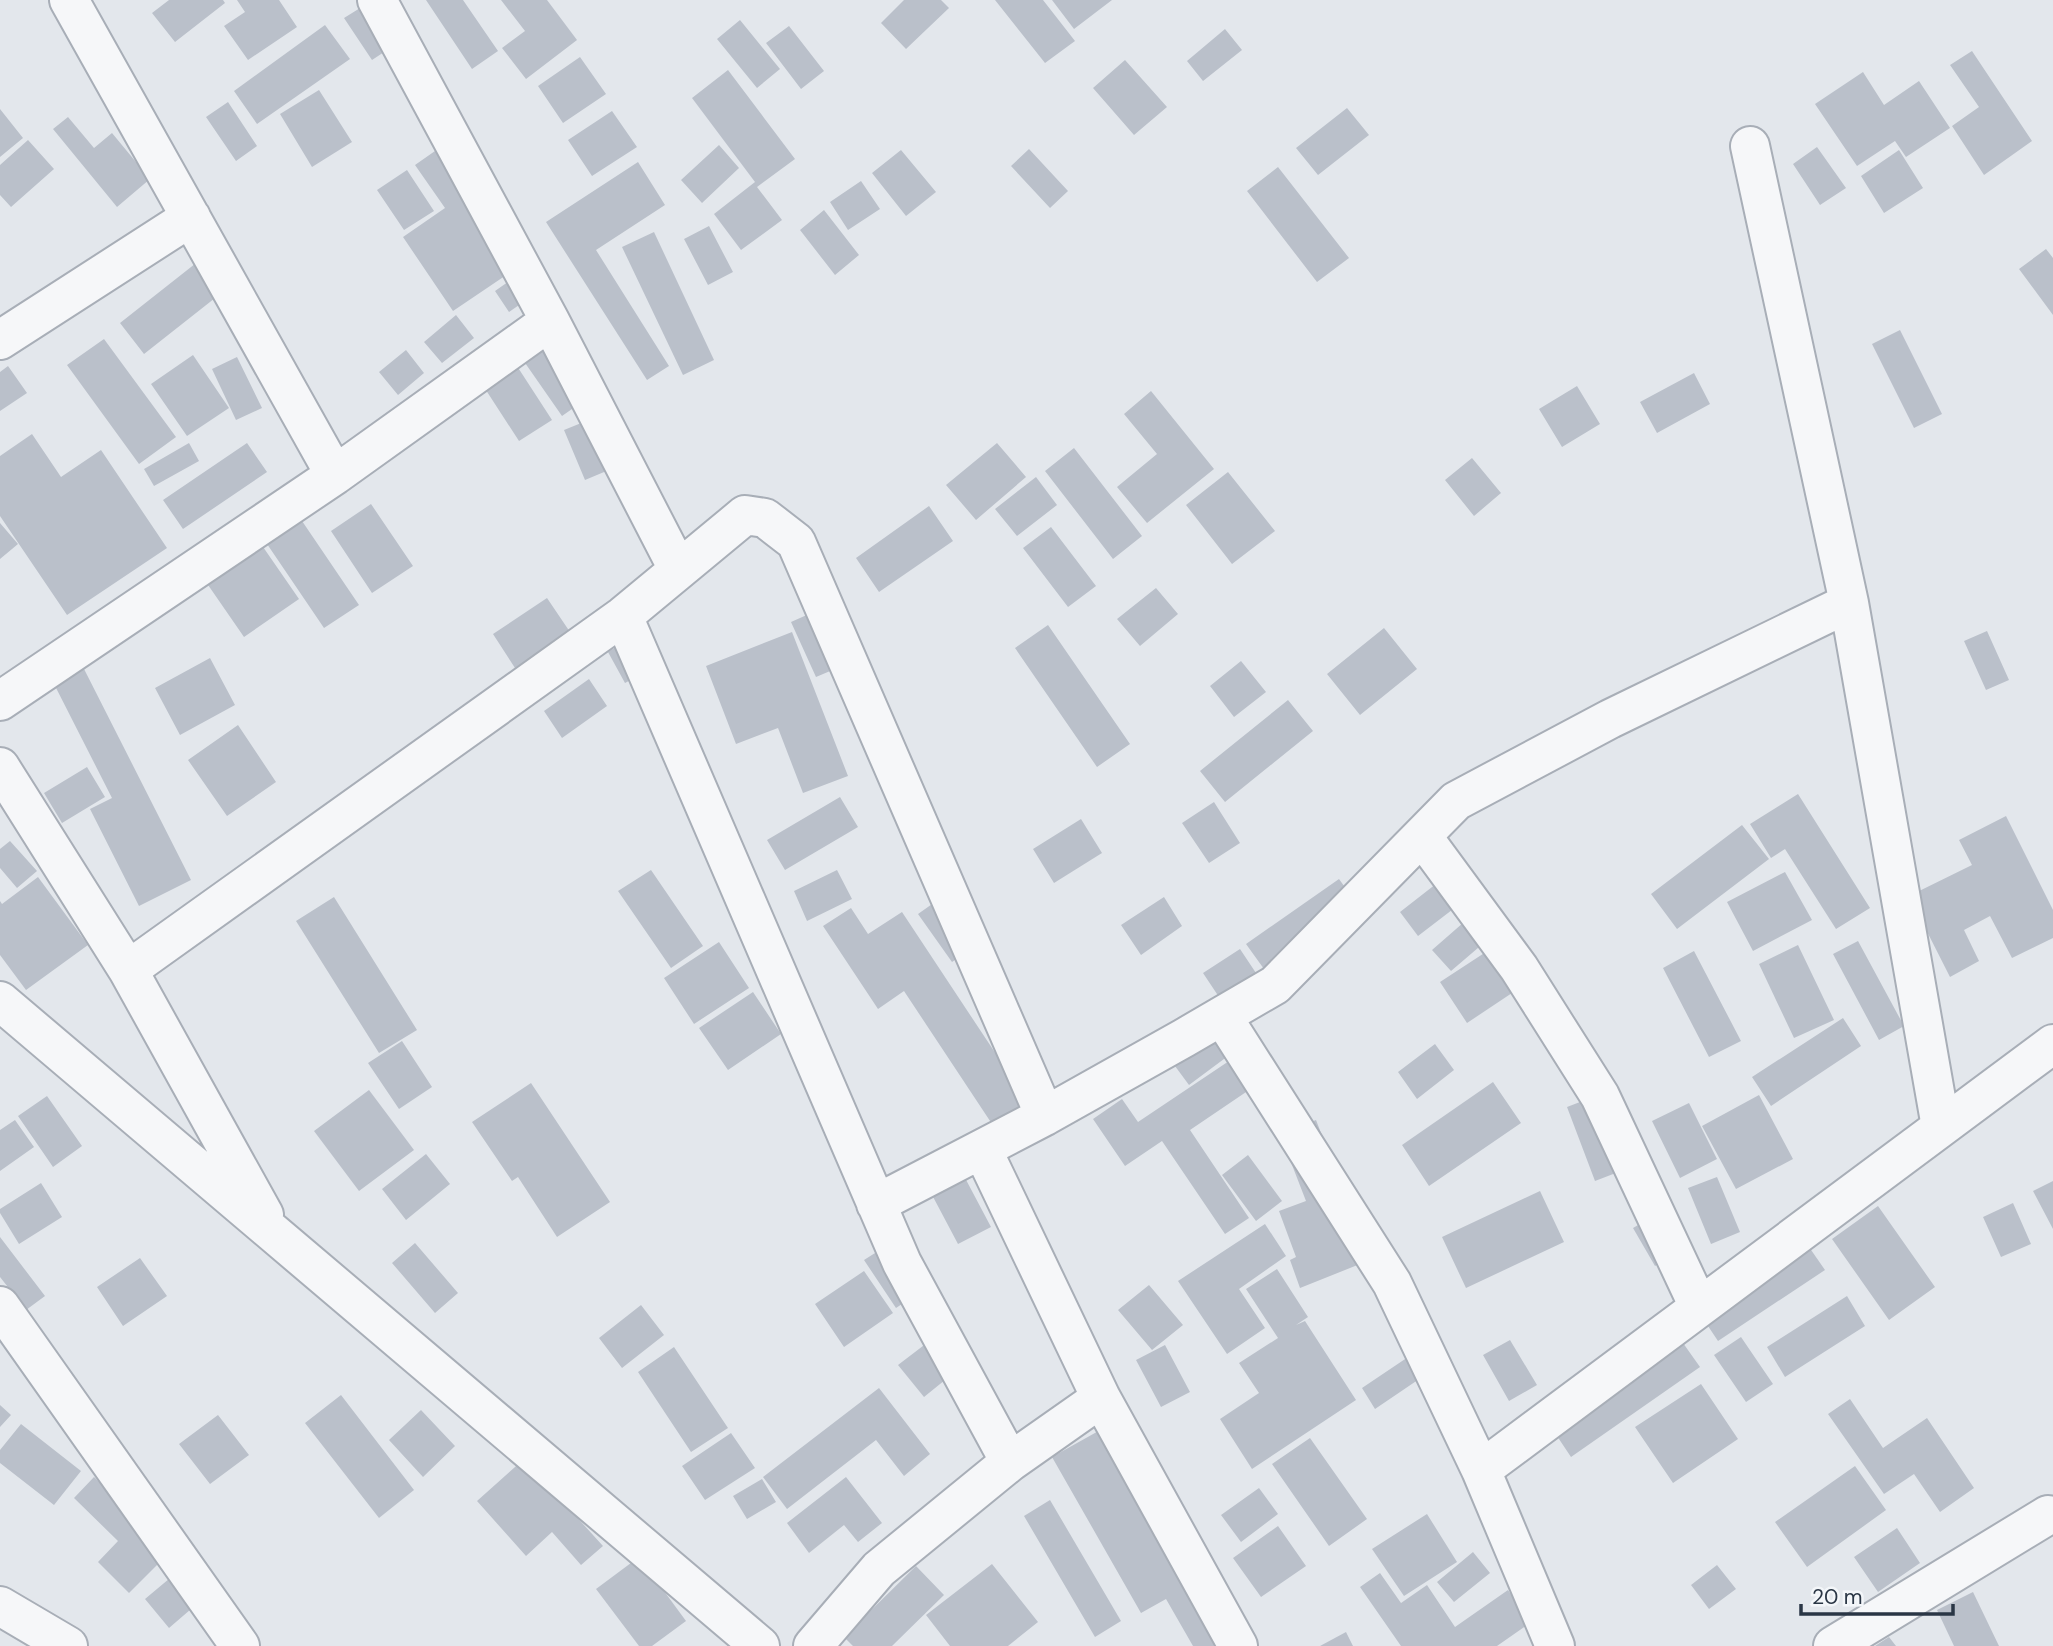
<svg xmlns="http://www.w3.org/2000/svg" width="2053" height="1646" viewBox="0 0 2053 1646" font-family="'DM Sans',sans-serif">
  <rect width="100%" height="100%" fill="#e3e7ec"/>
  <path fill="#bac0ca" d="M 169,0 L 223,0 L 225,3 L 175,42 L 152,13 Z
    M 237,0 L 279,0 L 297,27 L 248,60 L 224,26 L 245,12 Z
    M 373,0 L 395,0 L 416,31 L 372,60 L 344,18 Z
    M 426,0 L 463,0 L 498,51 L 472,69 Z
    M 501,0 L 547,0 L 577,40 L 526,79 L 502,48 L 525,31 Z
    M 904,0 L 941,0 L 949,8 L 906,49 L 881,23 Z
    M 995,0 L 1043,0 L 1075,41 L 1045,63 Z
    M 1052,0 L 1112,0 L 1074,29 Z
    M 740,20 L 780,69 L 757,88 L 717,39 Z
    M 325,25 L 350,59 L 257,124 L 234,91 Z
    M 789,26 L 824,71 L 801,89 L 766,43 Z
    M 1225,29 L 1242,50 L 1203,81 L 1187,61 Z
    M 1972,51 L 2032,141 L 1984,175 L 1952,126 L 1979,107 L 1950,65 Z
    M 580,57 L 606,94 L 563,123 L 538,86 Z
    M 1125,60 L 1167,107 L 1134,135 L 1093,88 Z
    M 728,70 L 795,159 L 757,187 L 782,220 L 741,250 L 714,214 L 755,182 L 692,98 Z
    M 1863,72 L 1884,105 L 1919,81 L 1950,128 L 1906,157 L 1895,141 L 1857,166 L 1815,104 Z
    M 319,90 L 352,142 L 312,167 L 280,114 Z
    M 228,102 L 257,146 L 236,161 L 206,117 Z
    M 1347,108 L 1369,135 L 1318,175 L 1296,148 Z
    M 0,109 L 23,138 L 0,157 Z
    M 612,111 L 637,147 L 592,176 L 568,140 Z
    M 68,117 L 94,148 L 112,133 L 150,179 L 117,207 L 53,129 Z
    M 455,137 L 536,255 L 453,311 L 403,237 L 445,208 L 415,165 Z
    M 28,140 L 54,169 L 11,207 L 0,195 L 0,165 Z
    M 719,145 L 739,168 L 702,203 L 681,180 Z
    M 1817,147 L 1846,188 L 1820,205 L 1793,164 Z
    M 1029,149 L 1068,191 L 1050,208 L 1011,166 Z
    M 901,150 L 936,192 L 906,216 L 872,173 Z
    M 1899,150 L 1923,188 L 1884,213 L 1861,176 Z
    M 638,162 L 665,205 L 596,250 L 669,366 L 647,380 L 546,222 Z
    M 1278,167 L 1349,258 L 1317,282 L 1247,191 Z
    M 407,170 L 434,211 L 404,230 L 377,190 Z
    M 861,181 L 880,209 L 848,230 L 830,202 Z
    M 824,210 L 859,255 L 835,275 L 800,230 Z
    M 709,226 L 733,272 L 708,285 L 684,239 Z
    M 654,232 L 714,360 L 683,375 L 622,247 Z
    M 2046,249 L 2053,258 L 2053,315 L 2019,269 Z
    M 205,256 L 229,287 L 144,354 L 120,323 Z
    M 534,264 L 548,285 L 509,312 L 495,291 Z
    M 456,315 L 474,338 L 442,363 L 424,342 Z
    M 1900,330 L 1942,414 L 1914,428 L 1872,344 Z
    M 563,332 L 602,388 L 562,416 L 523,360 Z
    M 104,339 L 176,437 L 139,464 L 67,365 Z
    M 406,350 L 424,373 L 398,395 L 379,372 Z
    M 193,355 L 229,408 L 187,436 L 151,384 Z
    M 237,357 L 262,408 L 236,420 L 212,369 Z
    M 515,363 L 552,420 L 519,441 L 482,384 Z
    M 8,366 L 27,393 L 0,411 L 0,372 Z
    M 1694,373 L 1710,404 L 1657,433 L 1640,402 Z
    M 1577,386 L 1600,424 L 1562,447 L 1539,409 Z
    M 1151,391 L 1214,469 L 1147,523 L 1117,487 L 1157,454 L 1124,414 Z
    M 596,417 L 616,467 L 585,480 L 564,430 Z
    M 32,434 L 61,477 L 101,450 L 167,548 L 67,615 L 0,516 L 0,456 Z
    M 189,443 L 199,461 L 154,486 L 144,469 Z
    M 247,443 L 267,472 L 183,529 L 163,500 Z
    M 997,443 L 1026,477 L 976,520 L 946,485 Z
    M 1074,448 L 1142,536 L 1113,559 L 1045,471 Z
    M 1472,458 L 1501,493 L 1474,516 L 1445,480 Z
    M 1228,472 L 1275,531 L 1232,564 L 1186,505 Z
    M 1036,477 L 1057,505 L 1017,536 L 995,509 Z
    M 371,504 L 413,566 L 372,593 L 331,531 Z
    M 929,506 L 953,541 L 879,592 L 856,558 Z
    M 300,518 L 359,605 L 324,628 L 265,541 Z
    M 0,523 L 18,544 L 0,559 Z
    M 1051,527 L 1096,586 L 1068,607 L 1023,548 Z
    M 261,544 L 299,599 L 244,637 L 206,582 Z
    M 1156,588 L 1178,614 L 1140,646 L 1117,619 Z
    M 547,598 L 570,632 L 515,668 L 493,634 Z
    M 818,610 L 842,666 L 816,677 L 791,622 Z
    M 1048,625 L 1130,744 L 1097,767 L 1015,648 Z
    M 1384,628 L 1417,669 L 1360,715 L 1327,674 Z
    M 1987,631 L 2009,680 L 1986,690 L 1964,641 Z
    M 792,632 L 848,776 L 803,793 L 778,728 L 736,744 L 706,666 Z
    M 631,638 L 649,670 L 625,683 L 608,652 Z
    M 210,658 L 235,705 L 180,735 L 155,688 Z
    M 1241,661 L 1266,692 L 1234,717 L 1210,686 Z
    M 82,665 L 191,880 L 139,906 L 90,809 L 112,798 L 52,680 Z
    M 589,679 L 607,706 L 562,738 L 544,711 Z
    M 1288,700 L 1313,731 L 1225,802 L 1200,771 Z
    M 238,725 L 276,782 L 227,816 L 188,760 Z
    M 87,767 L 105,797 L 62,823 L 44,793 Z
    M 1798,794 L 1870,908 L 1836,929 L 1785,849 L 1771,858 L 1750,824 Z
    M 840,797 L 858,827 L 785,870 L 767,840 Z
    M 1214,802 L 1240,843 L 1209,863 L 1182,823 Z
    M 2006,816 L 2053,910 L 2053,938 L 2012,958 L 1990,916 L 1964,930 L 1979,961 L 1950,977 L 1909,896 L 1972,865 L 1959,840 Z
    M 1081,819 L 1102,853 L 1054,883 L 1033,849 Z
    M 1742,825 L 1769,859 L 1677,929 L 1651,894 Z
    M 10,841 L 37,871 L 17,888 L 0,868 L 0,849 Z
    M 1459,866 L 1478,890 L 1418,936 L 1400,912 Z
    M 651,870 L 703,946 L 671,968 L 618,891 Z
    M 837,870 L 852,899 L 807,921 L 794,891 Z
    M 1785,872 L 1812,920 L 1753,951 L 1727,902 Z
    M 38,877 L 88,945 L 26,990 L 0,955 L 0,901 L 2,904 Z
    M 1339,879 L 1357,904 L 1264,969 L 1246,944 Z
    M 334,897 L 417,1030 L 379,1053 L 296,921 Z
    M 1164,897 L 1182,926 L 1141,955 L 1121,925 Z
    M 935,902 L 969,950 L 952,962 L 918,914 Z
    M 1487,902 L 1506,924 L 1451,971 L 1432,950 Z
    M 851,908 L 868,934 L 902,912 L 1031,1107 L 996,1130 L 904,991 L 878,1009 L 823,926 Z
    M 1858,941 L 1904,1026 L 1879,1040 L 1833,954 Z
    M 719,942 L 749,988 L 694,1024 L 664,978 Z
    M 1798,945 L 1834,1020 L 1794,1038 L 1759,964 Z
    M 1492,948 L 1518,989 L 1467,1023 L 1440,982 Z
    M 1240,949 L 1258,976 L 1221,1000 L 1203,973 Z
    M 1694,951 L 1741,1041 L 1709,1057 L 1663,968 Z
    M 753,992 L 781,1034 L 728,1070 L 699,1028 Z
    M 1843,1018 L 1861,1046 L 1771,1106 L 1752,1077 Z
    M 1211,1033 L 1228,1056 L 1189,1085 L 1172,1062 Z
    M 402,1041 L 432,1087 L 399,1109 L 368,1063 Z
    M 1435,1044 L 1454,1070 L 1417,1099 L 1398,1072 Z
    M 1232,1059 L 1252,1088 L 1190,1130 L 1249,1218 L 1225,1234 L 1162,1141 L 1125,1166 L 1093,1119 L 1122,1099 L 1138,1122 Z
    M 1493,1082 L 1521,1123 L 1429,1186 L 1402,1145 Z
    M 531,1083 L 610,1202 L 557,1237 L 518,1177 L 512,1181 L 472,1122 Z
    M 369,1090 L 414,1150 L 359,1191 L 314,1131 Z
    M 1606,1092 L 1634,1166 L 1595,1181 L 1567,1107 Z
    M 1759,1095 L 1793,1159 L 1736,1189 L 1702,1126 Z
    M 47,1096 L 82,1146 L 53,1167 L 18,1116 Z
    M 1689,1103 L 1717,1159 L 1680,1178 L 1652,1121 Z
    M 15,1120 L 34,1147 L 0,1171 L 0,1130 Z
    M 1316,1120 L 1370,1260 L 1300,1288 L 1290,1260 L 1296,1257 L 1279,1211 L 1306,1201 L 1280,1134 Z
    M 426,1154 L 450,1184 L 406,1220 L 382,1189 Z
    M 1248,1155 L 1282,1201 L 1256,1221 L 1222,1175 Z
    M 964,1176 L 991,1227 L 958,1244 L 931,1193 Z
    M 1717,1177 L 1740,1232 L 1711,1244 L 1688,1188 Z
    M 2053,1181 L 2053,1229 L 2033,1191 Z
    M 41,1183 L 62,1217 L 19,1244 L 0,1213 L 0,1209 Z
    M 1540,1191 L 1564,1242 L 1466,1288 L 1442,1237 Z
    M 2013,1203 L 2031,1244 L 2001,1257 L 1983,1217 Z
    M 1878,1206 L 1935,1287 L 1889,1320 L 1832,1239 Z
    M 1657,1214 L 1679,1252 L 1655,1266 L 1633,1228 Z
    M 1265,1224 L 1286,1256 L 1239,1289 L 1265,1328 L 1227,1354 L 1178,1281 Z
    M 0,1237 L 45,1296 L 26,1310 L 0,1277 Z
    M 894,1241 L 926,1288 L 896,1308 L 864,1260 Z
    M 415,1243 L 458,1293 L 435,1313 L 392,1263 Z
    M 1809,1247 L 1825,1270 L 1718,1341 L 1702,1317 Z
    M 140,1258 L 167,1296 L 123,1326 L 97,1287 Z
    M 1277,1269 L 1308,1317 L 1296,1325 L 1305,1321 L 1356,1400 L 1252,1469 L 1220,1419 L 1259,1393 L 1239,1363 L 1278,1338 L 1246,1289 Z
    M 864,1271 L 893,1313 L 844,1347 L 815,1304 Z
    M 1149,1285 L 1183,1325 L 1152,1350 L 1118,1310 Z
    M 1847,1296 L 1865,1326 L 1785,1377 L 1767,1347 Z
    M 641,1305 L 664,1335 L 622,1368 L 599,1338 Z
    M 936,1336 L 961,1367 L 924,1397 L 898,1365 Z
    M 1741,1337 L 1773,1384 L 1746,1402 L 1714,1355 Z
    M 1510,1340 L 1537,1385 L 1509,1401 L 1483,1355 Z
    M 1683,1343 L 1700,1367 L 1571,1457 L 1555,1433 Z
    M 1165,1345 L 1190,1392 L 1161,1407 L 1136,1360 Z
    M 674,1347 L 728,1428 L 691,1452 L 638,1372 Z
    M 1420,1349 L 1434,1369 L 1375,1409 L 1362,1388 Z
    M 1701,1384 L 1738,1439 L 1673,1483 L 1635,1427 Z
    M 879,1388 L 930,1454 L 904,1476 L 876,1440 L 787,1509 L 763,1477 Z
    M 341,1395 L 414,1490 L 379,1518 L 305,1423 Z
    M 1850,1399 L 1883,1448 L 1927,1418 L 1974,1488 L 1940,1512 L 1914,1474 L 1884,1494 L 1828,1414 Z
    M 0,1405 L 11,1415 L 0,1427 Z
    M 421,1410 L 455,1446 L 423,1477 L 389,1440 Z
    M 218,1415 L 249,1455 L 210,1484 L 179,1444 Z
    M 21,1424 L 81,1471 L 54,1505 L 0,1463 L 0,1450 Z
    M 1111,1424 L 1229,1646 L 1193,1646 L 1166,1599 L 1141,1613 L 1052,1457 Z
    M 731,1433 L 755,1468 L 705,1500 L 682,1466 Z
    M 1310,1438 L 1367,1519 L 1329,1546 L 1272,1464 Z
    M 524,1459 L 603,1546 L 581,1565 L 552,1532 L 526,1556 L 477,1501 Z
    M 1855,1466 L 1886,1510 L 1807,1567 L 1775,1522 Z
    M 94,1477 L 171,1551 L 129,1593 L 98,1562 L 118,1541 L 74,1498 Z
    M 846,1477 L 882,1523 L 858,1542 L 844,1525 L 809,1553 L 787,1523 Z
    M 762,1479 L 776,1502 L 747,1519 L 733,1496 Z
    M 1259,1488 L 1278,1514 L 1241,1542 L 1221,1515 Z
    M 1050,1500 L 1121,1621 L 1095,1637 L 1024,1516 Z
    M 1427,1514 L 1457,1562 L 1404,1596 L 1372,1549 Z
    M 1278,1526 L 1306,1566 L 1261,1597 L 1233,1558 Z
    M 1897,1528 L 1920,1563 L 1878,1592 L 1854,1557 Z
    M 1473,1552 L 1490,1573 L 1454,1602 L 1437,1582 Z
    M 639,1557 L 686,1621 L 652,1646 L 639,1646 L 596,1589 Z
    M 188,1563 L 212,1591 L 169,1628 L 145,1599 Z
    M 992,1564 L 1038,1622 L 1008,1646 L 950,1646 L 926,1615 Z
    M 1717,1565 L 1736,1589 L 1709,1609 L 1691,1585 Z
    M 916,1566 L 944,1595 L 892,1646 L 853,1646 L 844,1637 Z
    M 1380,1573 L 1401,1603 L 1427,1585 L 1455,1627 L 1508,1590 L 1530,1623 L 1497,1646 L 1401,1646 L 1360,1587 Z
    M 1973,1592 L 1999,1646 L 1954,1646 L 1937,1610 Z
    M 1346,1632 L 1353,1646 L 1320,1646 Z
    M 1889,1637 L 1896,1646 L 1875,1646 Z"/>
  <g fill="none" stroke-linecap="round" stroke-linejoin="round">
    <defs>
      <path id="minor" d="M 69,0 L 335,475
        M 377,0 L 550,321 L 678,569
        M 1750,146 L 1849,603 L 1941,1127
        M 0,340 L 191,217
        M 623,616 L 902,1263 L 1010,1462
        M 0,701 L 335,475 L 550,321
        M 0,767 L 128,970 L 264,1215
        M 1422,836 L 1519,968 L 1600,1096 L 1699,1307
        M 128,970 L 623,616 L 745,515 L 765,518 L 796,542 L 1045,1116
        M 0,1001 L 760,1646
        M 1222,1016 L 1392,1283 L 1481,1470 L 1555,1646
        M 982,1149 L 1101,1398 L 1238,1646
        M 876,1204 L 1045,1116 L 1184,1038 L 1275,985 L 1456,801 L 1610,719 L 1849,603
        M 0,1306 L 240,1646
        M 1481,1470 L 2053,1044
        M 0,1606 L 68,1646
        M 813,1646 L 879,1569 L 1010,1462 L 1101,1398
        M 1833,1646 L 2048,1515"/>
    </defs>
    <use href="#minor" stroke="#a8aeb7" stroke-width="42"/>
    <use href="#minor" stroke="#f6f7f9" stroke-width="38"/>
  </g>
  <path d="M1801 1604v10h152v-10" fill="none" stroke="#2a3645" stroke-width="3.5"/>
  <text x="1812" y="1604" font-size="21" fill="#2a3645" stroke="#f3f6f9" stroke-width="5" paint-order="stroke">20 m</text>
</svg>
